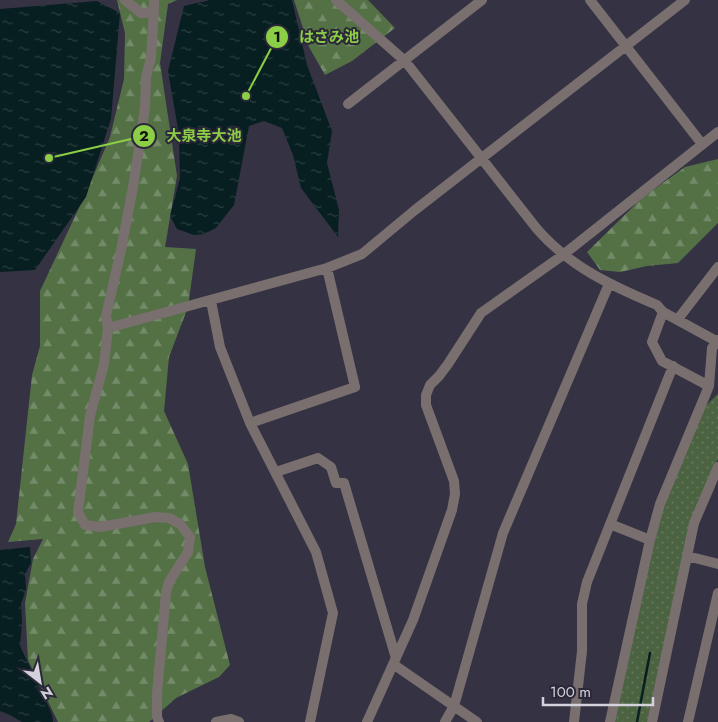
<svg xmlns="http://www.w3.org/2000/svg" width="718" height="722" viewBox="0 0 718 722" font-family="Jost,'Noto Sans JP',sans-serif">
  <defs>
    <pattern id="forest-firs" width="22" height="20" patternUnits="userSpaceOnUse" patternTransform="scale(1.25)"><rect width="22" height="20" fill="#547146"/><path d="M5 1l3.5 6h-7zM16 11l3.5 6h-7z" fill="#748b69"/></pattern>
    <pattern id="park-dots" width="8" height="8" patternUnits="userSpaceOnUse" patternTransform="scale(1.25)"><rect width="8" height="8" fill="#4b6340"/><path d="M2 2h.1M6 6h.1" fill="none" stroke="#64785b" stroke-width="1.8" stroke-linecap="round"/></pattern>
    <pattern id="water-ripples" width="26" height="14" patternUnits="userSpaceOnUse" patternTransform="scale(1.25)"><rect width="26" height="14" fill="#071f20"/><path d="M2 4q2-2 4 0t4 0M15 11q2-2 4 0t4 0" fill="none" stroke="#2a3f40"/></pattern>
  </defs>
  <rect width="100%" height="100%" fill="#353243"/>
  <path fill="url(#forest-firs)" d="M 117,0 L 177,0 L 168,4 L 160,63 L 177,176 L 165,247 L 196,249 L 188,307 L 169,357 L 164,411 L 188,464 L 205,567 L 230,665 L 219,677 L 176,698 L 149,722 L 58,722 L 28,660 L 25,603 L 33,559 L 43,539 L 8,542 L 16,524 L 32,375 L 40,346 L 40,291 L 86,193 L 110,137 L 124,79 L 125,33 Z
    M 294,0 L 368,0 L 395,28 L 352,61 L 325,75 L 309,47 Z
    M 718,159 L 718,223 L 678,263 L 647,266 L 620,272 L 600,270 L 587,252 L 642,198 L 685,167 Z"/>
  <path fill="url(#park-dots)" d="M 718,394 L 718,459 L 697,506 L 690,528 L 647,722 L 613,722 L 662,507 L 704,407 Z"/>
  <path fill="url(#water-ripples)" d="M 210,0 L 292,0 L 307,65 L 332,131 L 327,163 L 339,210 L 338,237 L 301,188 L 293,155 L 282,128 L 264,121 L 249,126 L 234,205 L 216,228 L 204,234 L 194,235 L 177,229 L 170,216 L 180,178 L 179,135 L 168,71 L 184,6 Z
    M 97,1 L 120,13 L 111,119 L 86,197 L 35,270 L 0,272 L 0,9 Z
    M 30,547 L 31,563 L 25,574 L 26,589 L 21,604 L 22,623 L 20,646 L 52,714 L 53,722 L 22,722 L 10,715 L 0,711 L 0,550 Z"/>
  <g fill="none" stroke-linecap="round" stroke-linejoin="round">
    <path stroke="#071f20" stroke-width="2.5" d="M 637,722 L 650,653"/>
    <path stroke="#796f6e" stroke-width="10" d="M 125,0 L 141,13 L 147,13 L 154,8 L 154,0
      M 336,0 L 405,61 L 537,229 C 570,267 612,286 657,305 L 663,312 L 718,342
      M 590,0 L 702,144
      M 154,8 L 151,58 L 146,77 L 145,108 L 133,187 L 121,250 L 106,316 L 108,328 L 104,364 L 90,416 L 78,512 L 85,525 L 101,527 L 155,517 L 169,518 L 180,524 L 190,537 L 188,552 L 169,582 L 166,593 L 157,693 L 157,717 L 159,722
      M 348,104 L 482,0
      M 211,301 L 220,347 L 250,423 L 316,552 L 333,613 L 310,722
      M 663,312 L 652,342 L 662,361 L 709,386
      M 678,319 L 718,267
      M 108,328 L 327,268 L 362,254 L 415,210 L 685,0
      M 250,423 L 355,387 L 327,268
      M 276,472 L 318,458 L 331,467 L 336,483 L 344,483 L 396,658
      M 610,524 L 650,540
      M 687,556 L 718,564
      M 393,664 L 477,722
      M 216,722 L 231,719 L 239,722
      M 367,722 L 413,620 L 452,510 L 455,494 L 454,481 L 426,405 L 426,395 L 430,385 L 439,376 L 448,364 L 481,313 L 563,255 L 718,132
      M 445,722 L 454,706 L 503,533 L 609,284
      M 574,722 L 582,651 L 582,604 L 587,582 L 673,366
      M 610,722 L 650,540 L 660,504 L 709,386 L 712,348 L 718,340
      M 652,722 L 694,523 L 718,467
      M 688,722 L 718,593"/>
  </g>
  <path fill="none" stroke="#8cce45" stroke-width="2" d="M246 96L277 37M49 158L144 136"/>
  <g fill="#8cce45" stroke="#2b2839" stroke-width="2">
    <circle cx="246" cy="96" r="5"/>
    <circle cx="49" cy="158" r="5"/>
    <circle cx="277" cy="37" r="12"/>
    <circle cx="144" cy="136" r="12"/>
  </g>
  <g font-size="15" text-anchor="middle" font-weight="bold" fill="#111">
    <text x="277" y="42">1</text>
    <text x="144" y="141">2</text>
  </g>
  <g font-size="15" text-anchor="middle" font-weight="bold" fill="#8cce45" stroke="#2b2839" stroke-width="4" stroke-linejoin="round" paint-order="stroke">
    <text x="329" y="42">はさみ池</text>
    <text x="204" y="141">大泉寺大池</text>
  </g>
  <g transform="translate(40 682) rotate(149)" stroke="#2b2839" stroke-width="4" paint-order="stroke">
  <path d="M0-4L9 19L0 12L-9 19Z" fill="#d3d2dc"/>
  <text y="-8" font-size="14" font-weight="bold" text-anchor="middle" fill="#d3d2dc">N</text>
  </g>
  <path d="M543 697v8h110v-8" fill="none" stroke="#d3d2dc" stroke-width="2.5"/>
  <text x="550" y="697" font-size="15" fill="#d3d2dc" stroke="#2b2839" stroke-width="4" paint-order="stroke">100 m</text>
</svg>
